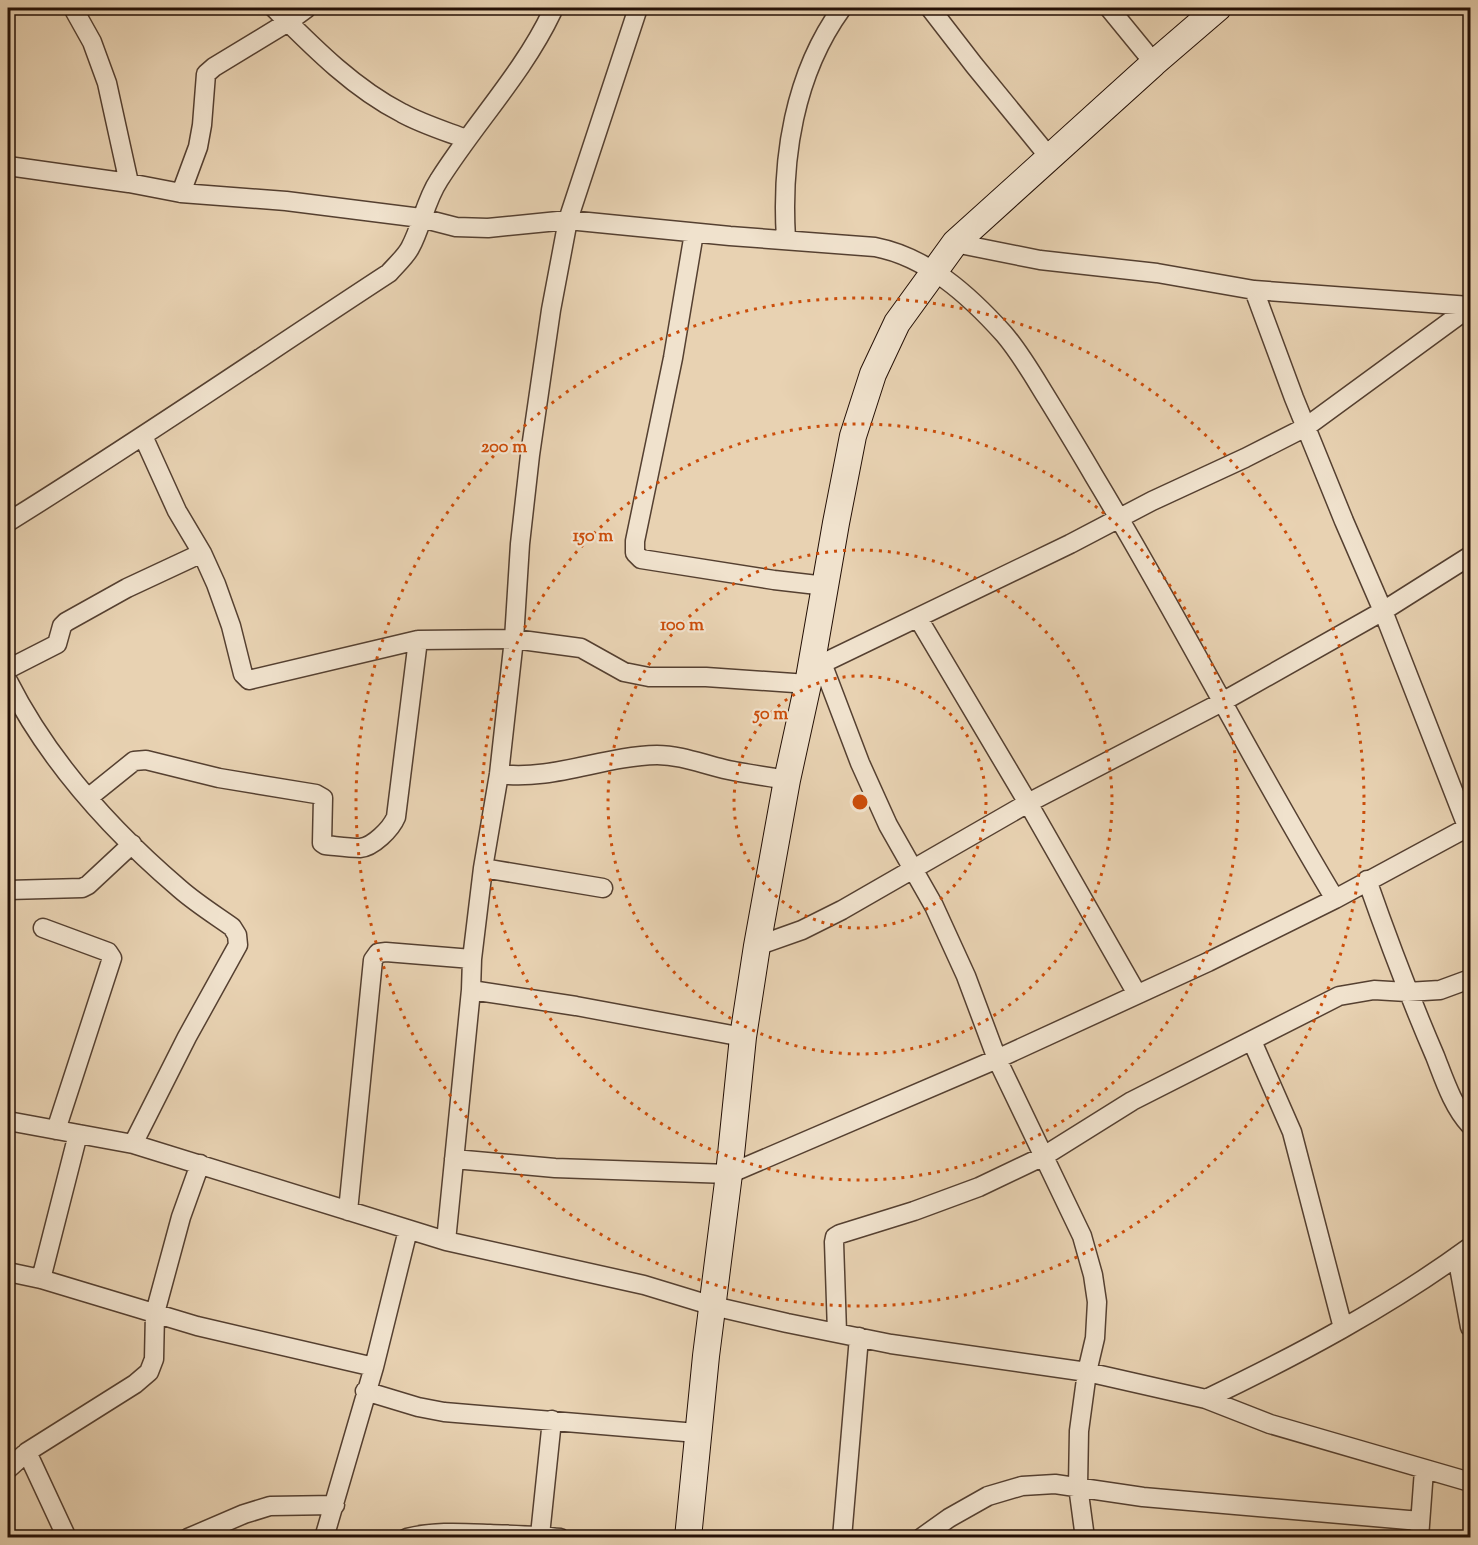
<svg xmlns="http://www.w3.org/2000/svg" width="1478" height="1545" viewBox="0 0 1478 1545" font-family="'Sorts Mill Goudy',serif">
  <rect width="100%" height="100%" fill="#e8d2b2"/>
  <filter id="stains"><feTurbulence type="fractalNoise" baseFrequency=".00333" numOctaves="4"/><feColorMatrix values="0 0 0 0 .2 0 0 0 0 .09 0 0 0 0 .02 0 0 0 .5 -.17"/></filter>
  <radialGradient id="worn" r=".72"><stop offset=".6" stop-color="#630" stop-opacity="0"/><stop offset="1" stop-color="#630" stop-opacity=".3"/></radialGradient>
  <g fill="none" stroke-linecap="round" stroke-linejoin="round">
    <defs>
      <path id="street" d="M 73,8 L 92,42 L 107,83 L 129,183
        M 274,8 C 312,46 353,88 402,113 C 422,124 445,131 466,139
        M 930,8 L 974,65 L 1050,158
        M 1109,8 L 1154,63
        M 8,166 L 129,183 L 181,193 L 286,201 L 421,218 L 456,227 L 488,228 L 568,220 L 730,236 L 875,247 C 927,257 969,295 1004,334 C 1021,354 1034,377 1047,398 C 1063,424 1079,450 1094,476 C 1178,615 1251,760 1335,899
        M 181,193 L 198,147 L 202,125 L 206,74 L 214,67 L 288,22 L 307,8
        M 694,233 L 673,358 L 635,541 L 635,553 L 641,559 L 774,580 L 826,586
        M 786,239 C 781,159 794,74 842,8
        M 955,243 L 1040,260 L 1157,273 L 1254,290 L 1470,306
        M 1254,290 L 1294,398 L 1344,521 L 1383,611 L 1470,834
        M 143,436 L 177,511 L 202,553 L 216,584 L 231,626 L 243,674 L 249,680 L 418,640 L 514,639 L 581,648 L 624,672 L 649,677 L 706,677 L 808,684
        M 8,522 C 137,442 262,356 389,273 C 396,265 405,257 410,248 C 422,226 425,201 439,180 C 475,123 523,73 552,12
        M 918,618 L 1028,803 L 1137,994
        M 822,663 L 860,763 L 888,825 L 934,906 L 966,976 L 997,1059 L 1082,1236 L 1093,1275 L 1097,1302 L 1095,1338 L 1087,1372 L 1079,1431 L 1078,1486 L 1085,1538
        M 813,668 L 1070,544 L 1152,501 L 1245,458 L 1306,427 L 1470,307
        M 8,669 L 57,644 L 62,626 L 66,622 L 127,588 L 202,553
        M 8,681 C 48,760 112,831 180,889 C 196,903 215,915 232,927 L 237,935 L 238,945 L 187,1037 L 133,1144
        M 499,774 C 552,781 604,756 657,755 C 681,755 702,764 724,769 C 745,774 766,776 787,780
        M 88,798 L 134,761 L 146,760 L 219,778 L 316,794 L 323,798 L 322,843 L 325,845 C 336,846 348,848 360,848 C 373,847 391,829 396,817 L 418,640
        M 483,868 L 603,888
        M 1367,880 C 1388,940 1410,998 1435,1056 C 1444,1079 1453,1107 1470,1125
        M 8,890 L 82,888 L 88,885 L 132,844
        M 43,928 L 108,952 L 112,958 L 56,1130
        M 757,946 L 802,930 L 842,910 L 1028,803 L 1222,702 L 1383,611 L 1470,556
        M 471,990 L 576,1006 L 743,1037
        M 1252,1041 L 1292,1132 L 1343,1328
        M 8,1121 L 133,1144 L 446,1241 L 644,1285 L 713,1306 L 787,1323 L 891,1344 L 1087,1372 L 1206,1399 L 1270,1424 L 1470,1482
        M 454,1159 L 555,1168 L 729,1174 L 997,1059 L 1208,962 L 1335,899 L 1470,826
        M 348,1211 L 373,960 L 378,953 L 386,952 L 472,959
        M 446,1241 L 471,990 L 472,959 L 483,868 L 499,774 L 514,639 L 520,544 L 530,455 L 551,310 L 568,220 L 638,8
        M 1457,1256 L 1470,1327
        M 8,1272 L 41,1279 L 197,1326 L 374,1367
        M 41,1279 L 78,1134
        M 837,1332 L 834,1242 L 835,1237 L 840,1234 L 914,1211 L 979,1187 L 1044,1156 L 1132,1101 L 1339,996 L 1374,990 L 1407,992 L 1440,990 L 1470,979
        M 365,1391 L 418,1407 L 444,1412 L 697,1433
        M 1206,1399 C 1298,1355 1388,1307 1470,1247
        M 27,1452 L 67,1538
        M 8,1469 L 27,1452 L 135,1384 L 149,1372 L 154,1359 L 155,1313 L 181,1217 L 200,1164
        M 540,1535 L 552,1420
        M 188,1538 L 244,1514 L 270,1506 L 335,1505
        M 324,1538 L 374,1367 L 408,1230
        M 407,1538 C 433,1531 463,1533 490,1534 C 514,1535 537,1535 560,1538
        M 842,1538 L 859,1337
        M 921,1538 L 949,1518 L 988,1496 L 1022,1486 L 1055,1484 L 1143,1497 L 1420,1521
        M 1419,1538 L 1424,1470"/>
      <path id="secondary" d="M 688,1538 L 706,1356 L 729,1174 L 743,1037 L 757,946 L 787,780 L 808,684 L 836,523 L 853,436 L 873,374 L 897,323 L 955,243 L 1154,63 L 1218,8"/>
    </defs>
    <use href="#street" stroke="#554031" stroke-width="21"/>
    <use href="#secondary" stroke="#241006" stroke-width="28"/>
    <use href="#street" stroke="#f0e2cd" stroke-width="18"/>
    <use href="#secondary" stroke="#f0e2cd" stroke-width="26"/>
  </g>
  <g fill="none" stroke="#cb4e0b" stroke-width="3" stroke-dasharray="3 6">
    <circle cx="860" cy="802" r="126"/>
    <circle cx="860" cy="802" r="252"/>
    <circle cx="860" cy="802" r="378"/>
    <circle cx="860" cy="802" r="504"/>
  </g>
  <circle cx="860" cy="802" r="9" fill="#cb4e0b" stroke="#f0e2cd" stroke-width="3"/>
  <g font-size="18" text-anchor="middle" font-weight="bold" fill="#cb4e0b" stroke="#f0e2cd" stroke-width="4.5" stroke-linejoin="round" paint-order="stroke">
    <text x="504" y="452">200 m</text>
    <text x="593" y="541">150 m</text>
    <text x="682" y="630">100 m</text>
    <text x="771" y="719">50 m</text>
  </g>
  <rect width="1478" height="1545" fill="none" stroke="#e8d2b2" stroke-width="30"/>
  <rect x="9" y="9" width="1460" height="1527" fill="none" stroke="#241006" stroke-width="3"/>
  <rect x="15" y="15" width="1448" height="1515" fill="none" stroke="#241006" stroke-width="1.5"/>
  <rect width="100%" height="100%" filter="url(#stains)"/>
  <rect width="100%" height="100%" fill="url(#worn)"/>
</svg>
